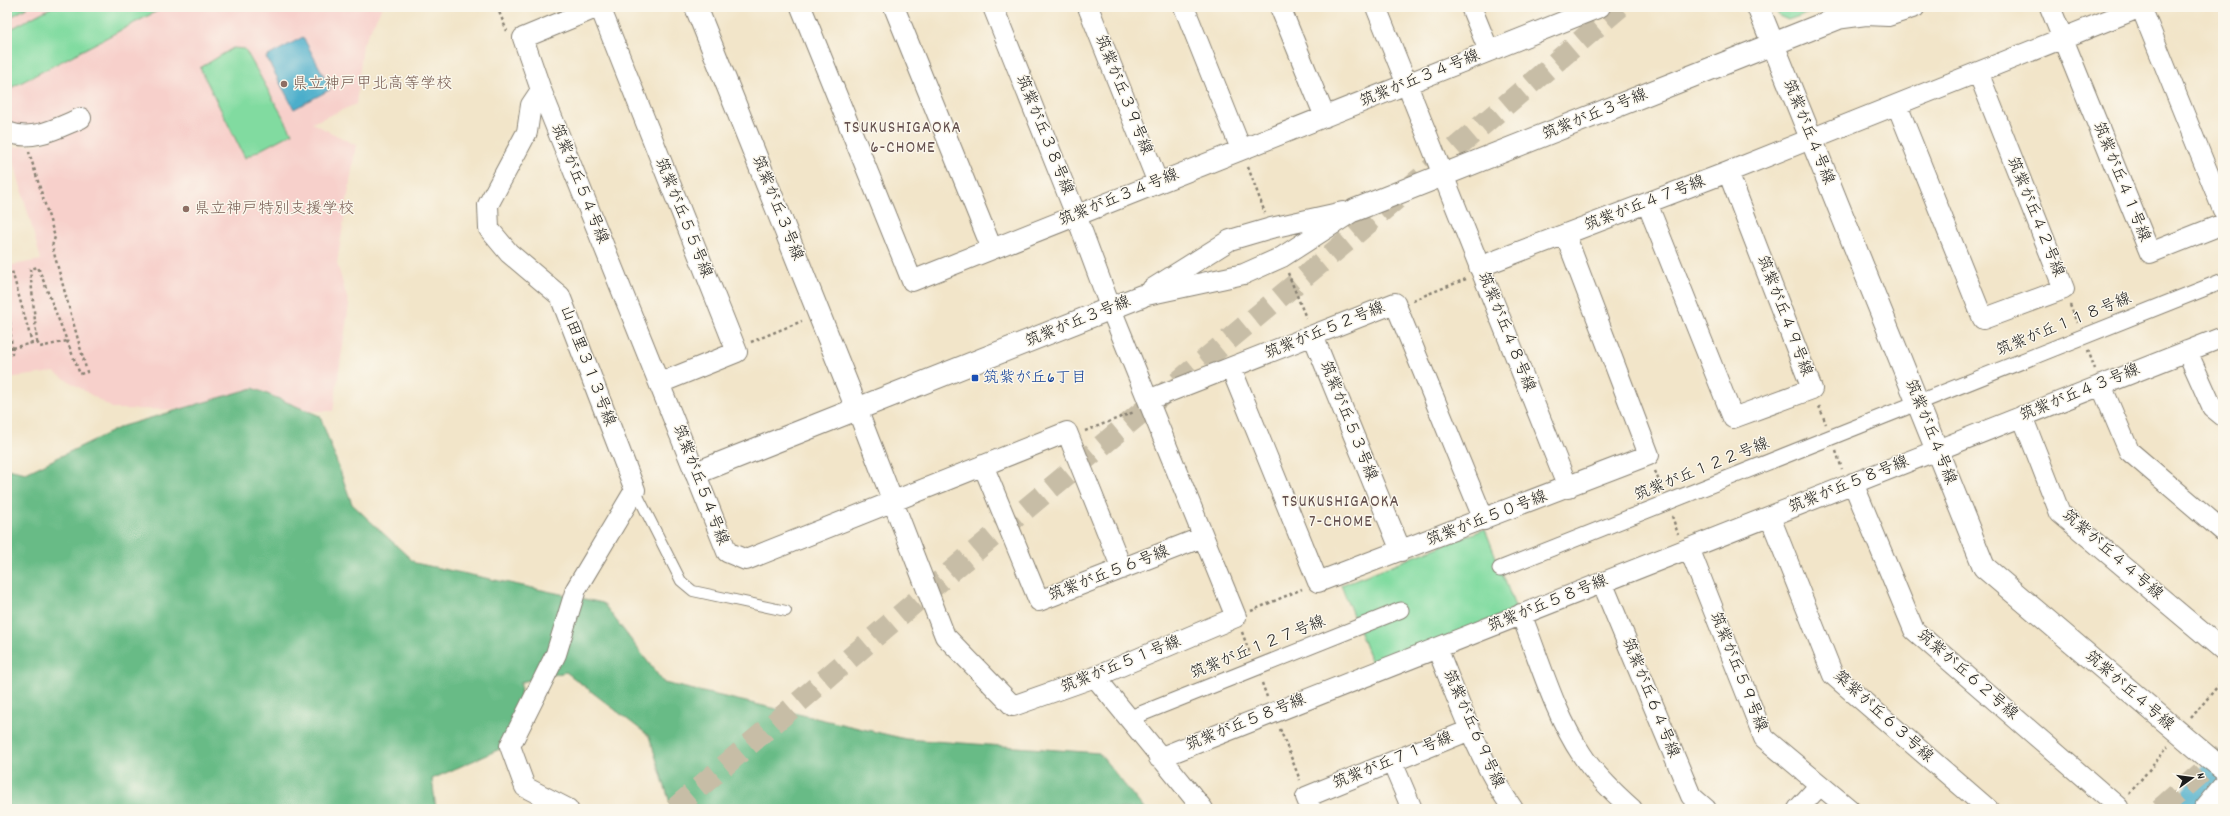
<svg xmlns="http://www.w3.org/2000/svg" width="2230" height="816" viewBox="0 0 2230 816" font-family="Dekko,'Klee One',sans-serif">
  <rect width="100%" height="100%" fill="#fbf7ec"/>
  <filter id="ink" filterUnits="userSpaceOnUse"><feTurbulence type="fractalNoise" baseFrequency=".025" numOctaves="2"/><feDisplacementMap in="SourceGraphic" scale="8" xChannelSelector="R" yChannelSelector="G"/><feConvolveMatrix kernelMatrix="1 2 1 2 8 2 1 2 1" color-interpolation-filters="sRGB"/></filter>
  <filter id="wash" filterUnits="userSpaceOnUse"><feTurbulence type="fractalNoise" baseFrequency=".012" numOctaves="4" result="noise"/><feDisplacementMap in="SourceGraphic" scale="16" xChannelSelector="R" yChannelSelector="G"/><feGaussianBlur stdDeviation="0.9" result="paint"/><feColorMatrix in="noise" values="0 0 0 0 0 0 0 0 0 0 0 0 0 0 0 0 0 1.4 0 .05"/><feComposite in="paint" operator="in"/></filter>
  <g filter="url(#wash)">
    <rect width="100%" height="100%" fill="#f2e5c9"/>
    <path fill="#f7d0cb" d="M 7,7 L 382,7 L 363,44 L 356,104 L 312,123 L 356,145 L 337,263 L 349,305 L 333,411 L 114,409 L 54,372 L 7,378 L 7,266 L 41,260 L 10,148 L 40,144 L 88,125 L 79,109 L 39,126 L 18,127 L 7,117 Z"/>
    <path fill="#81dba0" stroke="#4e7c5e" d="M 7,7 L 28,7 L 11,17 L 7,17 Z
      M 52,7 L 160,7 L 161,9 L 7,90 L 7,31 Z
      M 1775,7 L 1826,7 L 1788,20 L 1779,16 Z
      M 233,48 L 245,49 L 292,133 L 245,158 L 200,68 Z
      M 1485,529 L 1516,609 L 1373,666 L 1341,585 Z"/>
    <path fill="#68bb86" stroke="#426c51" d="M 253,388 L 320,416 L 352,504 L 415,563 L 603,603 L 664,683 L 906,739 L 1099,753 L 1144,809 L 672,809 L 649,736 L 566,672 L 521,682 L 518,741 L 432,779 L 436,809 L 7,809 L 7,469 L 26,473 L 123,426 Z"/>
    <path fill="#4caecb" stroke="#346574" d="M 303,37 L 331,89 L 294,109 L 266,57 Z"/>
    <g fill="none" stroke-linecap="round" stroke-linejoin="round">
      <path stroke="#4caecb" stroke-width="30" d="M 2186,809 L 2223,765"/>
    </g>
  </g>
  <g filter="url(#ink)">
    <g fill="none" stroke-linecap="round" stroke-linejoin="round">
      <path stroke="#c7bda6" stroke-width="22" stroke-dasharray="22 11" stroke-linecap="butt" d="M 674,809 L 961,563 L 1353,236 L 1620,7
        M 2160,809 L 2223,754"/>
      <defs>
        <path id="service" d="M 635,490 L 681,581 L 693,591 L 786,611"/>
        <path id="pedestrian" d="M 1500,569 L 2223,281
          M 1128,719 L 1401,610"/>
        <path id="minor" d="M 598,7 L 523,38 L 541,90 L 727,552 L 746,560 L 1067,432 L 1122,569
          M 600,7 L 737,352 L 660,383
          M 801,7 L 912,281 L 1600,7
          M 894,7 L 992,249
          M 1088,7 L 1158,183
          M 1184,7 L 1241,149
          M 1280,7 L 1325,117
          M 1376,7 L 1568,488
          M 1471,7 L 1489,51
          M 2050,7 L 2150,253 L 2223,224
          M 1836,19 L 1866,15 L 1888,16 L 1915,7
          M 541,90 L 531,105 L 527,132 L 488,205 L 489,229 L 509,253 L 560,296 L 635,490 L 576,589 L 556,654 L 510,746 L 525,787 L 568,809
          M 1897,105 L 1983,319 L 2064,289 L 1978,72
          M 7,132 C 33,142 57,128 81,118
          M 1647,203 L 1733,418 L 1812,389 L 1728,172
          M 1479,267 L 1728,172 L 2141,7 L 2223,210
          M 1152,289 L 1230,240 L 1271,228 L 1343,212
          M 1142,296 L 1244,274 L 1282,257 L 1355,210
          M 1313,336 L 1401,551
          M 2187,351 L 2212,407 L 2223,416
          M 1231,368 L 1318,582 L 1649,455 L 1565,234
          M 2101,385 L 2129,451 L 2223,531
          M 1148,400 L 1395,303 L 1484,520
          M 857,409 L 945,636 L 1013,706 L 1095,677 L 1236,617 L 1111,309 L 1076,215 L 993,7
          M 2022,416 L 2060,513 L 2223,650
          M 983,465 L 1039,601 L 1203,537
          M 1853,483 L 1914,630 L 2118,807 L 2116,809
          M 1770,517 L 1833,675 L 1988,809
          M 1689,548 L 1764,738 L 1849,809
          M 1602,582 L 1691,796 L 1706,809
          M 1521,614 C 1540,661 1554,713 1582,755 C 1595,775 1614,793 1632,809
          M 1437,648 C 1459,702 1479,761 1513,809
          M 1095,677 L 1203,809
          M 1159,758 L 2223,337
          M 1392,762 L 1412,809
          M 1311,809 L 1306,797 L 1470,730
          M 1798,809 L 1820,785"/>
        <path id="tertiary" d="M 696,7 L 857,409 L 1142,296
          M 1758,7 L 1984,567 L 2210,759
          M 1355,210 L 1836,19
          M 696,473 L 857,409
          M 2205,809 L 2223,787"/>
      </defs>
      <use href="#service" stroke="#878072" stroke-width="12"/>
      <use href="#pedestrian" stroke="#878072" stroke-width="17"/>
      <use href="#minor" stroke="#878072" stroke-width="22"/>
      <use href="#tertiary" stroke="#878072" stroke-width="24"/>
      <path stroke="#878072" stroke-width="2.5" stroke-dasharray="3 3" stroke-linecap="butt" d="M 497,7 L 507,31
        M 1248,167 L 1265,213
        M 7,273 L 12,271 L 32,343 L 37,342 L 30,269 L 38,267 L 80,374 L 87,372 L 52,246 L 55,237 L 29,152
        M 1288,273 L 1306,318
        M 7,274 L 12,354 L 7,355
        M 1413,300 L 1466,279
        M 2070,305 L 2077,323
        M 37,342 L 40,347 L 67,341
        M 751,342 L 802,321
        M 12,348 L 32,343
        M 2088,350 L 2095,369
        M 1819,406 L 1826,424
        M 1085,431 L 1134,412
        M 1836,451 L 1842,469
        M 1655,471 L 1662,489
        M 1672,516 L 1678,534
        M 1251,611 L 1302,589
        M 1242,632 L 1250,654
        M 1262,683 L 1267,697
        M 2191,718 L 2223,680
        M 1280,729 L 1300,780
        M 2129,794 L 2168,747"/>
      <use href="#service" stroke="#fff" stroke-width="10"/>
      <use href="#pedestrian" stroke="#fff" stroke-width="15"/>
      <use href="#minor" stroke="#fff" stroke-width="20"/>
      <use href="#tertiary" stroke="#fff" stroke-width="22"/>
      <defs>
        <path id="tertiary-bridge" d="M 2210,759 L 2223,769"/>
      </defs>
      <use href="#tertiary-bridge" stroke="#878072" stroke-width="24" stroke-linecap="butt"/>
      <use href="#tertiary-bridge" stroke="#fff" stroke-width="22"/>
    </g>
  </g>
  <g fill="#8d6e63" stroke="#fbf7ec" stroke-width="1.5">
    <circle cx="284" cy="84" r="4"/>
    <circle cx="186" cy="209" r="4"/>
  </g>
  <rect fill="#1a4fb4" stroke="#fbf7ec" stroke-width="1.5" x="971" y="374" width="8" height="8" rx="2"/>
  <g text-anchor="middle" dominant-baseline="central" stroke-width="3" stroke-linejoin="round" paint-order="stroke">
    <g font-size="16" fill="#1c1c1c" stroke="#fbf7ec">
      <text transform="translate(1420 79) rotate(-22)">筑紫が丘３４号線</text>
      <text transform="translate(1123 95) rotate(68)">筑紫が丘３９号線</text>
      <text transform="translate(1595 115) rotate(-22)">筑紫が丘３号線</text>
      <text transform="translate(1808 132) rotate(68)">筑紫が丘４号線</text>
      <text transform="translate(1044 135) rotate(68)">筑紫が丘３８号線</text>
      <text transform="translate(2121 182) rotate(68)">筑紫が丘４１号線</text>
      <text transform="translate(579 184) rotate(68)">筑紫が丘５４号線</text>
      <text transform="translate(1119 198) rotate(-22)">筑紫が丘３４号線</text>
      <text transform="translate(1645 204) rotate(-21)">筑紫が丘４７号線</text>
      <text transform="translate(777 208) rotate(68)">筑紫が丘３号線</text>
      <text transform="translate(2035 217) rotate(68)">筑紫が丘４２号線</text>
      <text transform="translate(683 218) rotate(68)">筑紫が丘５５号線</text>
      <text transform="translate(1784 316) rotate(69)">筑紫が丘４９号線</text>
      <text transform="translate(1078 322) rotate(-22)">筑紫が丘３号線</text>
      <text transform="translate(2064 325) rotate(-22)">筑紫が丘１１８号線</text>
      <text transform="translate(1325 331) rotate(-22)">筑紫が丘５２号線</text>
      <text transform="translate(1506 332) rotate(68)">筑紫が丘４８号線</text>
      <text transform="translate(587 366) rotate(69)">山田里３１３号線</text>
      <text transform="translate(2080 393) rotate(-22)">筑紫が丘４３号線</text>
      <text transform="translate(1348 421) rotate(68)">筑紫が丘５３号線</text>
      <text transform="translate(1930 432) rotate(68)">筑紫が丘４号線</text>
      <text transform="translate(1702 470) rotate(-22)">筑紫が丘１２２号線</text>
      <text transform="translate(700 485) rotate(69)">筑紫が丘５４号線</text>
      <text transform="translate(1849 485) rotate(-22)">筑紫が丘５８号線</text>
      <text transform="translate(1487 519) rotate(-21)">筑紫が丘５０号線</text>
      <text transform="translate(2112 555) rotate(41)">筑紫が丘４４号線</text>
      <text transform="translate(1109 574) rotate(-21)">筑紫が丘５６号線</text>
      <text transform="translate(1548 604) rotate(-22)">筑紫が丘５８号線</text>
      <text transform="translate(1258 648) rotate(-22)">筑紫が丘１２７号線</text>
      <text transform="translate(1121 665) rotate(-22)">筑紫が丘５１号線</text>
      <text transform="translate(1738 672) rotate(68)">筑紫が丘５９号線</text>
      <text transform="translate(1967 675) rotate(41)">筑紫が丘６２号線</text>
      <text transform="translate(2129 691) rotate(41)">筑紫が丘４号線</text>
      <text transform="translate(1650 698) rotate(68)">筑紫が丘６４号線</text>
      <text transform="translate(1883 717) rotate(42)">築紫が丘６３号線</text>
      <text transform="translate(1246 723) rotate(-22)">筑紫が丘５８号線</text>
      <text transform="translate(1473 729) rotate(66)">筑紫が丘６９号線</text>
      <text transform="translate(1393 761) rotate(-22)">筑紫が丘７１号線</text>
    </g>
    <g font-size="16" fill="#785e54" stroke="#fbf7ec" text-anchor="start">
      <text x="292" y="84">県立神戸甲北高等学校</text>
      <text x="194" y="209">県立神戸特別支援学校</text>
    </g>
    <g font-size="16" fill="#164399" stroke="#fbf7ec" text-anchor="start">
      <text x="983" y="378">筑紫が丘6丁目</text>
    </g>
    <g font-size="17" letter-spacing="1" fill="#64504e" stroke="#fbf7ec">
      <text x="903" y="129">TSUKUSHIGAOKA<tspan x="903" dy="20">6-CHOME</tspan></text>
      <text x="1341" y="503">TSUKUSHIGAOKA<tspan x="1341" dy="20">7-CHOME</tspan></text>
    </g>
  </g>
  <rect width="2230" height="816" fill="none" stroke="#fbf7ec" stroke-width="24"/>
  <g transform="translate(2192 778) rotate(76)" stroke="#fbf7ec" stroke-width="3" paint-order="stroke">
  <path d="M0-3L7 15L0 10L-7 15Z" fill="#1c1c1c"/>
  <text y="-6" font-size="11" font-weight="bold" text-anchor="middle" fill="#1c1c1c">N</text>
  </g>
</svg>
